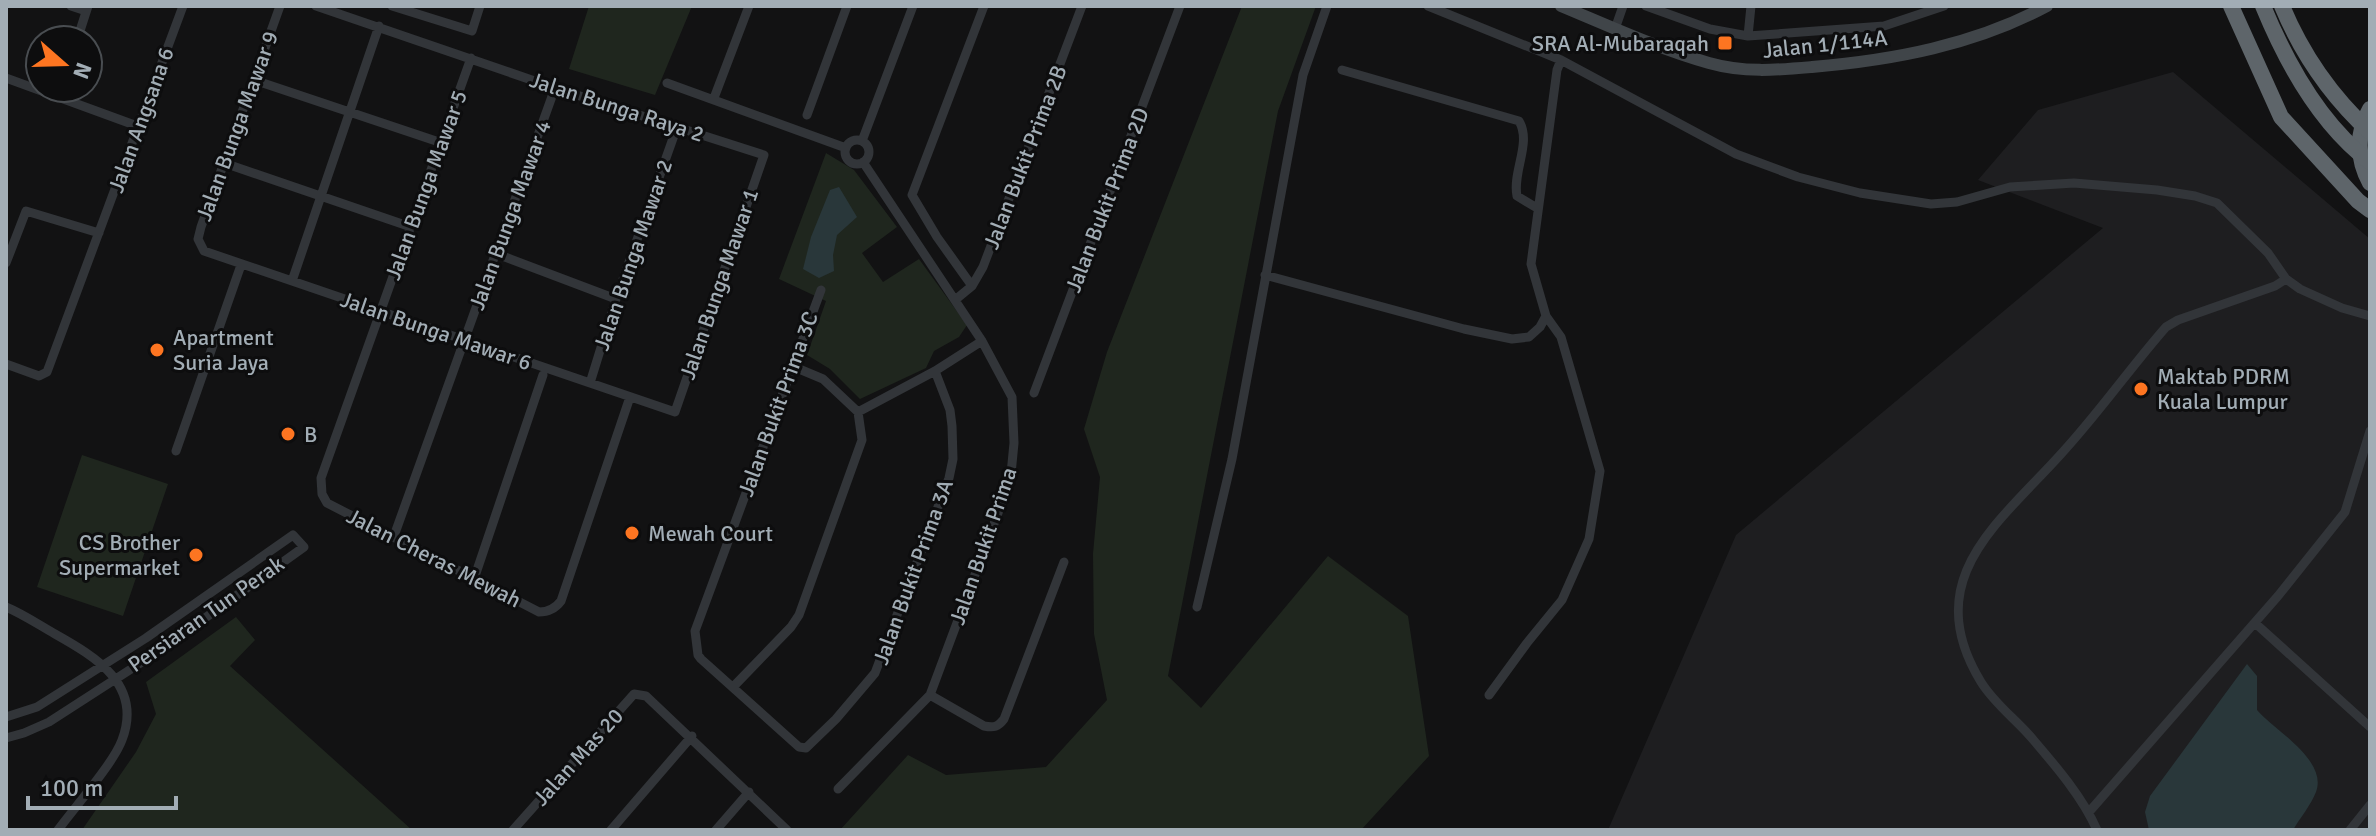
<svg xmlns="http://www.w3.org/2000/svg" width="2376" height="836" viewBox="0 0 2376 836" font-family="Signika,sans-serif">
  <rect width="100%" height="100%" fill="#121213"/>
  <path fill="#1e1e20" d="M 2173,72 L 2370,239 L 2370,830 L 1608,830 L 1736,535 L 2103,228 L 1978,180 L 2038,110 Z"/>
  <path fill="#1f261e" d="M 589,6 L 692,6 L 655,95 L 569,69 Z
    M 1242,6 L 1316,6 L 1278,111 L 1168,676 L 1201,708 L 1328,556 L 1408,616 L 1429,756 L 1361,830 L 840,830 L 908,755 L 946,775 L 1046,767 L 1107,700 L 1094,634 L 1093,554 L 1100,477 L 1084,429 L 1107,352 Z
    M 826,153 L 854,170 L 897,227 L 862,253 L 883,282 L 919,259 L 967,325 L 959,337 L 934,351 L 926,368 L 860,399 L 830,369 L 807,355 L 826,301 L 779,279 Z
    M 82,455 L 168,484 L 123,616 L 37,587 Z
    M 236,617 L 255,640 L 230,666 L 412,830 L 82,830 L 136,752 L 156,714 L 146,682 Z"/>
  <path fill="#29373a" d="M 839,187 L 857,217 L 837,235 L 833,255 L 834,271 L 819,278 L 803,269 L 811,237 L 830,190 Z
    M 2247,664 L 2257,676 L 2257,710 C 2274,730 2328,760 2316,792 C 2311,805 2300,818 2293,830 L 2149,830 L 2145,812 L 2150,796 Z"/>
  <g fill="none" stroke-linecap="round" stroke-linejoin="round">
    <path stroke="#323539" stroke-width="9" d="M 71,6 L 86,11
      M 280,6 L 201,227 L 198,239 L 204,251 L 675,412 L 764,155 L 555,88 L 316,6
      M 392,6 L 472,31 L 480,6
      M 1428,6 L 1561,60 L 1736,154 L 1798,177 L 1860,193 L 1931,204 L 1957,202 L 2010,187 L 2074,183 L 2157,190 L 2195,196 L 2217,203 L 2268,253 L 2286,279 L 2300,289 L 2342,308 L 2370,316
      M 1646,6 L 1710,29 L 1748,36 L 1884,26 L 1944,6
      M 1615,29 L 1623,6
      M 1748,36 L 1751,6
      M 77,40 L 88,6
      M 471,58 L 321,478 L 322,494 L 327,503 L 539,612 C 548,612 555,609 561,601 L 630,397
      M 1342,70 L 1519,121 C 1532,143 1512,172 1517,196 L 1537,208
      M 6,78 L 140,127
      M 254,80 L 442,143
      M 667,83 L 846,148
      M 714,98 L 749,6
      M 807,115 L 847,6
      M845 152a12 12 0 1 1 24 0a12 12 0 1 1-24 0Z
      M 862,141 L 913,6
      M 224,163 L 411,227
      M 497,254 L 616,299
      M 6,263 L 26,211 L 99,233
      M 1265,275 L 1464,329 L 1512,339 L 1529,337 L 1540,327 L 1546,316 L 1531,264 L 1557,70 L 1561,60
      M 292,281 L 379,26
      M 972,286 L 937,237 L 912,195 L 984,6
      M 821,290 L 695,631 L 698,655 L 701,659 L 799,747 L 806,748 L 836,719 L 875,673 L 949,478 L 953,459 L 952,426 L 950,410 L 935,371
      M 955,300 L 972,286 L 983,267 L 1082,6
      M 6,364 L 39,376 L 47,372 L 183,6
      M 590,383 L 616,299 L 677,127
      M 1034,393 L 1180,6
      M 858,412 L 935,371 L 982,341
      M 176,451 L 241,265
      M 394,536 L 555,88
      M 474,579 L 543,375
      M 6,607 C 23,614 39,625 55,634 C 96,657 143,685 122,740 C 113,764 74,808 58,830
      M 1197,607 L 1232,459 L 1303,75 L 1327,6
      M 2255,623 L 2370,727
      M 734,686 L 791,627 L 799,615 L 862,440 L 858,412 L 823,379 L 792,366
      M 930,695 L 984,726 C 994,728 998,727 1004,719 L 1064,562
      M 1489,695 L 1527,643 L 1562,600 L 1589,539 L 1600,471 L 1561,337 L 1546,316
      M 6,717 L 37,707 L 146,638 L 293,535 L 304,547 L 159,651 L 49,722 L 24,733 L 6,738
      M 838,789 L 930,695 L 998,513 L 1011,474 L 1014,443 L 1012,397 L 982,341 L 863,162
      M 2089,812 L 2278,596 L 2345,512 L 2370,431
      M 513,830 L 634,694 L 646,696 L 787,830
      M 611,830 L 692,736
      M 716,830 L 749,792
      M 2097,830 C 2082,796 2054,764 2030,736 C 2014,718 1994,703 1981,682 C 1918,579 1999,523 2061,454 C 2098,414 2130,368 2166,327 L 2178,320 L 2275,286 L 2286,279
      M 2350,830 L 2370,805"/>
    <path stroke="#404549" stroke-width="12" d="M 1561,6 C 1609,26 1659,49 1709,63 C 1744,73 1777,70 1812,67 C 1894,60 1974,45 2047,6"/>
    <path stroke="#5e656a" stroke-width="16" d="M 2231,6 L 2281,117 L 2358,201 L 2370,210
      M 2370,109 C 2356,133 2357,159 2370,183"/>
    <path stroke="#5e656a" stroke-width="16" d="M 2263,6 C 2286,62 2321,125 2370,162
      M 2282,6 C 2302,54 2332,97 2370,132"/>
  </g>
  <g fill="#fd7521" stroke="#0d0d0e" stroke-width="3">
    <rect x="1717" y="35" width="16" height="16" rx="4"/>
    <circle cx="157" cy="350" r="8"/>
    <circle cx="2141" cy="389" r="8"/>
    <circle cx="288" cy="434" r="8"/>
    <circle cx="632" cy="533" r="8"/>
    <circle cx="196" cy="555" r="8"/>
  </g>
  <g text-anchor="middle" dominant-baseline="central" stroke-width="6" stroke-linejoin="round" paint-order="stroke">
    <g font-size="22" fill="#a2adb5" stroke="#0d0d0e" text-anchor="start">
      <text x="1709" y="43" text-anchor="end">SRA Al-Mubaraqah</text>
      <text x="173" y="337">Apartment<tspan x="173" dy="25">Suria Jaya</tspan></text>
      <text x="2157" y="376">Maktab PDRM<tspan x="2157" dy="25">Kuala Lumpur</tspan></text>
      <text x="304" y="434">B</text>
      <text x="648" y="533">Mewah Court</text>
      <text x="180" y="542" text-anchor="end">CS Brother<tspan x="180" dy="25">Supermarket</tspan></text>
    </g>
    <g font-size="22" fill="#a2adb5" stroke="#0d0d0e">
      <text transform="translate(1825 44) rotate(-6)">Jalan 1/114A</text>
      <text transform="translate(617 107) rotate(18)">Jalan Bunga Raya 2</text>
      <text transform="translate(141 120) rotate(-70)">Jalan Angsana 6</text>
      <text transform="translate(237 126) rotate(-70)">Jalan Bunga Mawar 9</text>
      <text transform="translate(1025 157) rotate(-69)">Jalan Bukit Prima 2B</text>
      <text transform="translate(426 185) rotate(-70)">Jalan Bunga Mawar 5</text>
      <text transform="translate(1107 200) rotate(-69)">Jalan Bukit Prima 2D</text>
      <text transform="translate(510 215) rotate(-70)">Jalan Bunga Mawar 4</text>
      <text transform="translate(633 255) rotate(-71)">Jalan Bunga Mawar 2</text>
      <text transform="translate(719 284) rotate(-71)">Jalan Bunga Mawar 1</text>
      <text transform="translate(436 331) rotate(19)">Jalan Bunga Mawar 6</text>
      <text transform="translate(778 404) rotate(-70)">Jalan Bukit Prima 3C</text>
      <text transform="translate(983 546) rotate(-71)">Jalan Bukit Prima</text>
      <text transform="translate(434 558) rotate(27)">Jalan Cheras Mewah</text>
      <text transform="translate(913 572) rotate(-70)">Jalan Bukit Prima 3A</text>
      <text transform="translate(206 614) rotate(-35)">Persiaran Tun Perak</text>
      <text transform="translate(578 757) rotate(-48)">Jalan Mas 20</text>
    </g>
  </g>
  <rect width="2376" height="836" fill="none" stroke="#a2adb5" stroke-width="16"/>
  <g transform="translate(64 64) rotate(110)"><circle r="38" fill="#0d0d0e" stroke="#494d51" stroke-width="2"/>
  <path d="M0-6L14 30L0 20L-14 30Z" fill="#fd7521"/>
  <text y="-12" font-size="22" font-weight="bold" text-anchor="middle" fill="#a2adb5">N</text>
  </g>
  <path d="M28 796v12h148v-12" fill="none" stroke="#a2adb5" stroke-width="4"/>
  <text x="40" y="796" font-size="24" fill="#a2adb5" stroke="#0d0d0e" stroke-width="6" paint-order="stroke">100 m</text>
</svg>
